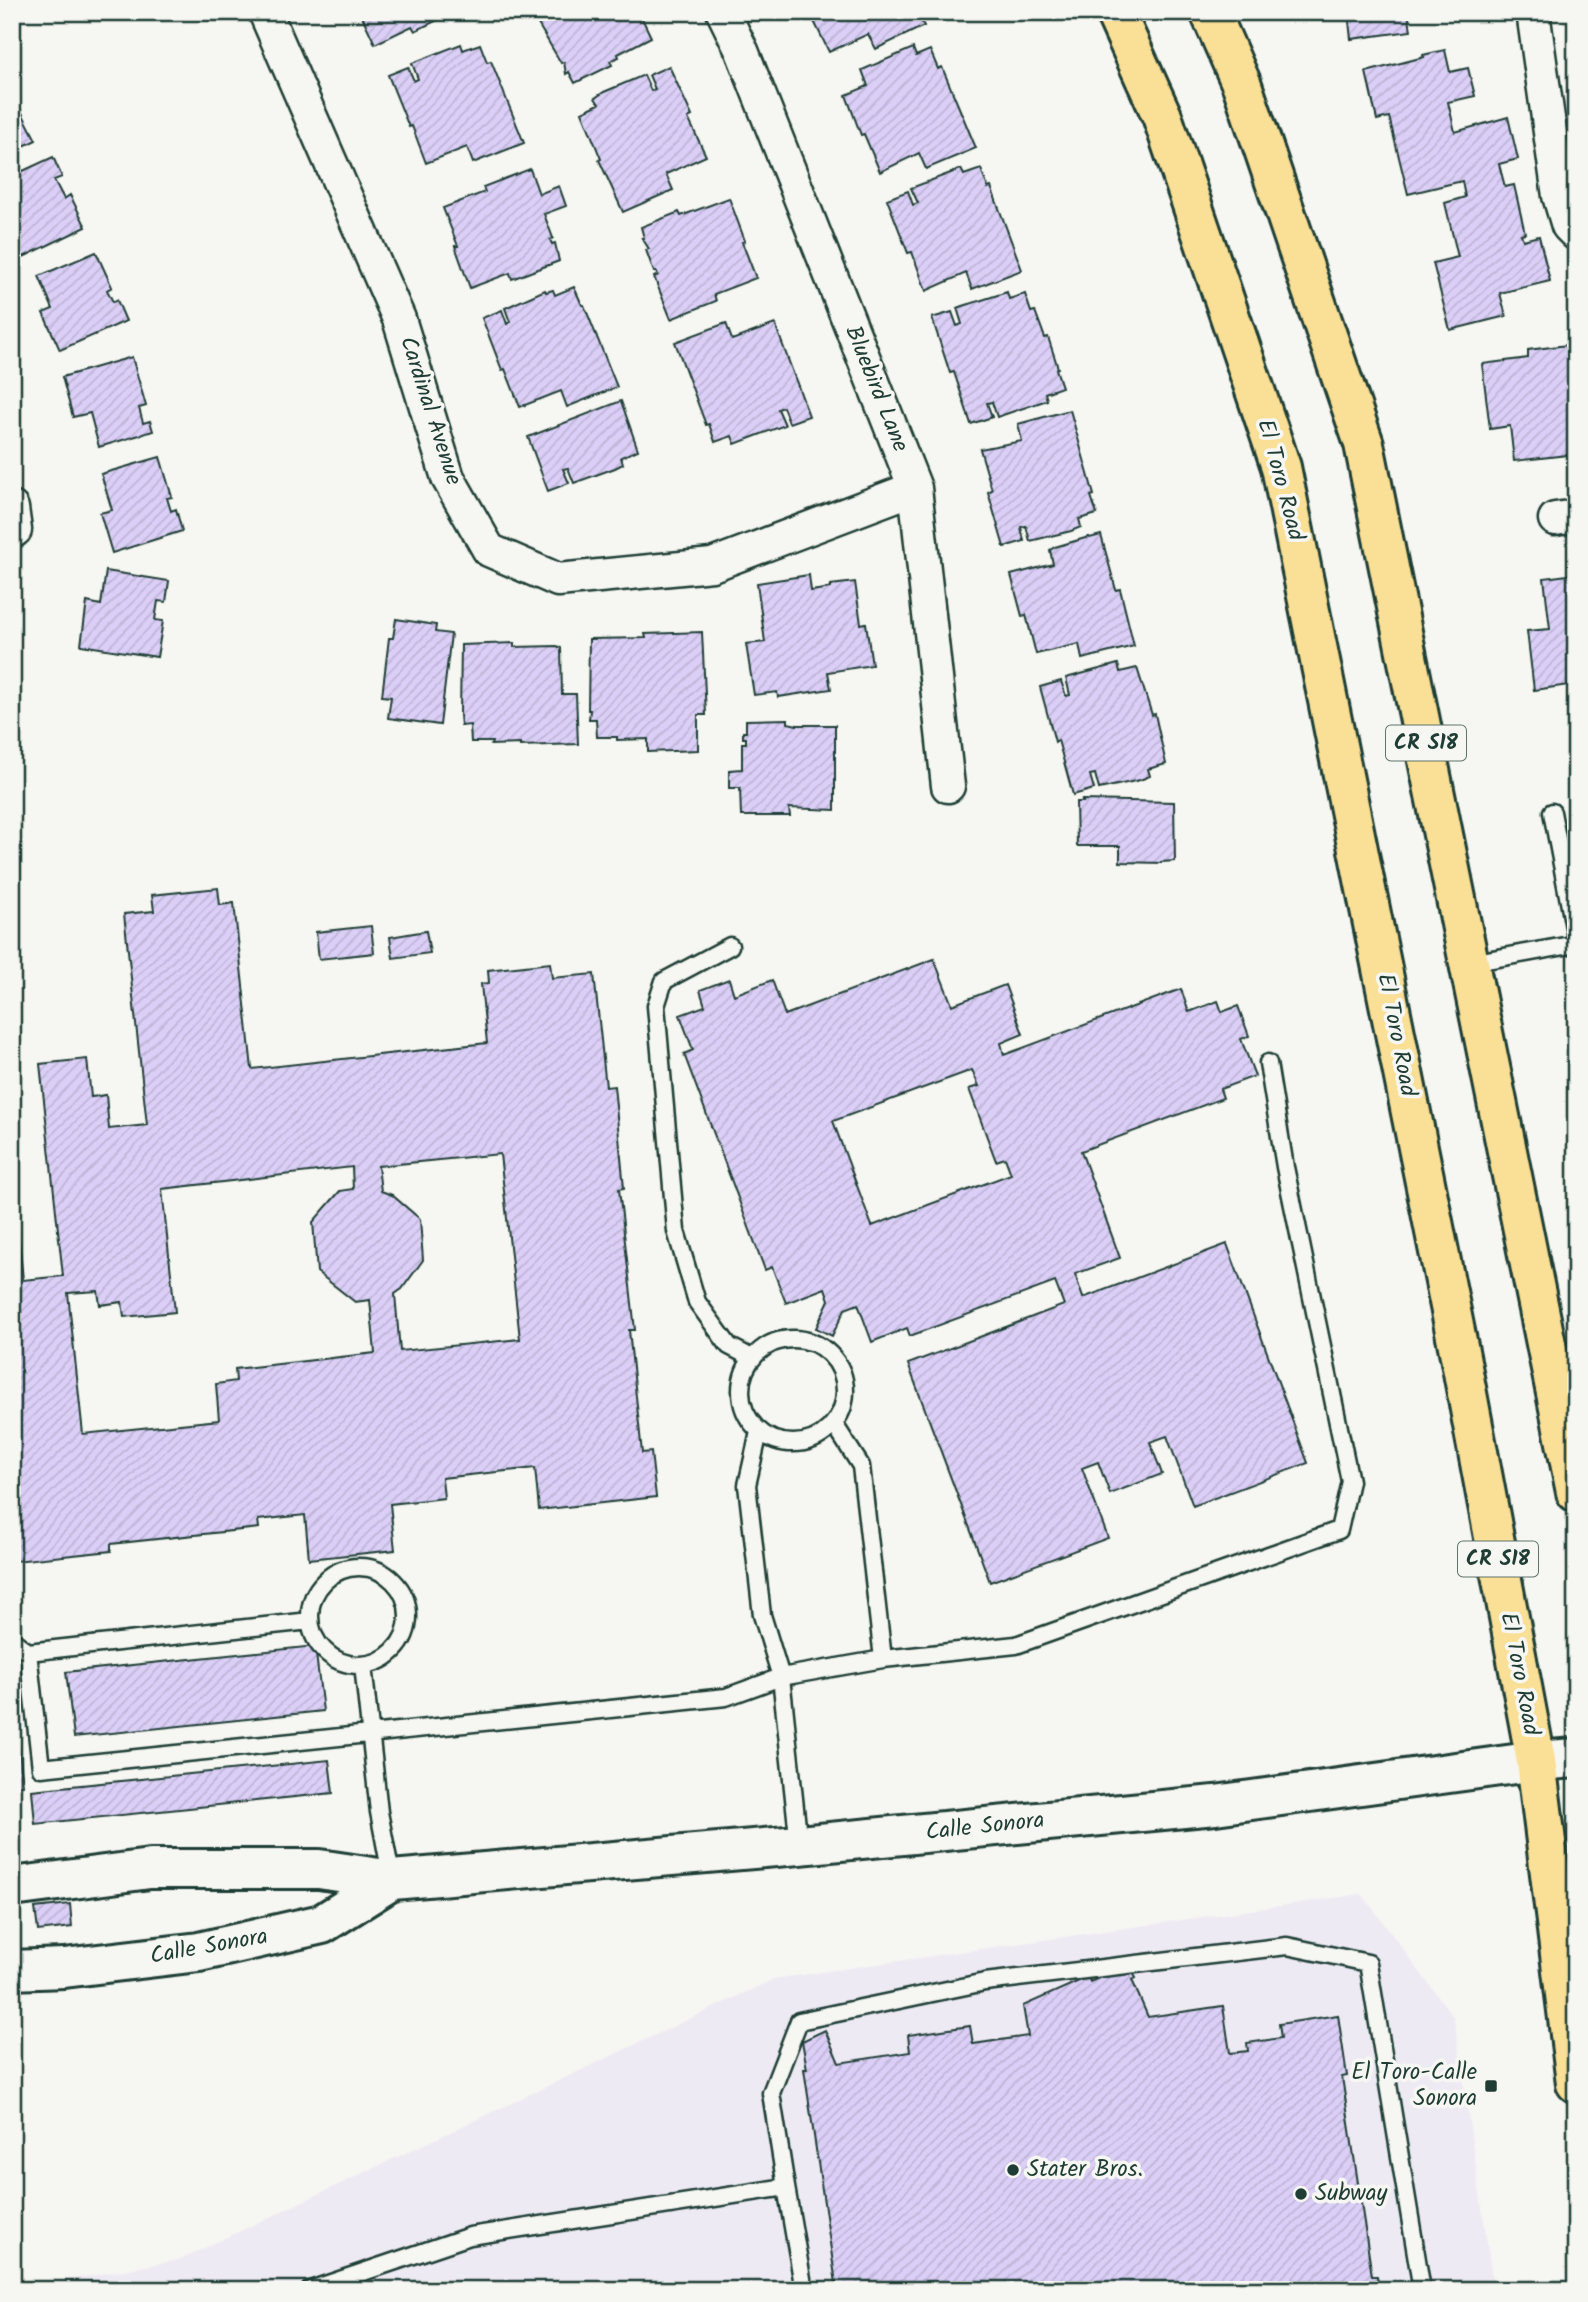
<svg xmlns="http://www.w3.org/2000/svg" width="1588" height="2302" viewBox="0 0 1588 2302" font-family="Kalam,sans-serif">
  <defs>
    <pattern id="building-hatch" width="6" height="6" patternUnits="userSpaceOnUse" patternTransform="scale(1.75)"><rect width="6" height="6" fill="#dbcff7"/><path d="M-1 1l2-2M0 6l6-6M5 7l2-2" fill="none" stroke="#bcb3d4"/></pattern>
  </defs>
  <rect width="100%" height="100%" fill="#f6f6f2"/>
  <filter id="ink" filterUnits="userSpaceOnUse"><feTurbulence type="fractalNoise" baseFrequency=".0143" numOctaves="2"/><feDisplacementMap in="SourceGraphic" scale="14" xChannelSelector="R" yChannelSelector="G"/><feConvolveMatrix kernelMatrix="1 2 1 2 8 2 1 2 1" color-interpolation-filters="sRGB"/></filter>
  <g filter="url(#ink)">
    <path fill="#eeeaf4" d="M 1362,1894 L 1454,2018 L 1494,2290 L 12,2290 L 179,2260 L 774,1979 Z"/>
    <path fill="url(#building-hatch)" stroke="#1f3d34" stroke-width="2" fill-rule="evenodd" d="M 360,12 L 454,12 L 415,31 L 412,26 L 375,44 Z
      M 531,12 L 639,12 L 651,37 L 618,54 L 619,57 L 610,61 L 612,65 L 575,83 L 569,72 L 566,74 L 564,62 L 561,63 Z
      M 807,12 L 917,12 L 924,26 L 876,49 L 868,34 L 829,52 L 812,17 L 810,19 Z
      M 1348,12 L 1408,12 L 1411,31 L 1351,39 Z
      M 461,44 L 463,50 L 480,44 L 487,62 L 491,61 L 524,143 L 473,163 L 467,147 L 426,163 L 412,126 L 409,127 L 388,75 L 408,67 L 414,81 L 418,79 L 412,63 Z
      M 913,48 L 916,56 L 930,50 L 938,69 L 942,67 L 976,148 L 926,169 L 919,153 L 880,172 L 864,134 L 861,135 L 846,95 L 868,86 L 862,70 Z
      M 1445,50 L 1450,72 L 1468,68 L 1475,96 L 1448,102 L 1455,132 L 1508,117 L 1518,159 L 1499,164 L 1505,187 L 1514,185 L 1525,233 L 1521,234 L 1523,240 L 1539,236 L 1550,281 L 1500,293 L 1506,316 L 1450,330 L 1433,263 L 1458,257 L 1445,203 L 1465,197 L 1462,181 L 1408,194 L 1389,117 L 1377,120 L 1366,72 L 1424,57 L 1423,55 Z
      M 669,66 L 692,116 L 688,118 L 706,156 L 666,174 L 673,190 L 623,212 L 599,160 L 601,159 L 582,112 L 599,104 L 595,98 L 604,92 L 644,75 L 651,91 L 655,89 L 649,75 Z
      M 12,103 L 14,107 L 18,105 L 36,140 L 12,152 Z
      M 53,157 L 62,177 L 54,180 L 64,199 L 70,195 L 86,227 L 15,261 L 12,256 L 12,176 Z
      M 530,169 L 539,194 L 559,186 L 566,206 L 544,214 L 553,238 L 550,240 L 552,244 L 555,243 L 559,261 L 512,279 L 510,273 L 470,288 L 455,246 L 458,246 L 443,208 L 485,192 L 483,187 Z
      M 961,169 L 964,175 L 981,169 L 988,188 L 991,187 L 1022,270 L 972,289 L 966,273 L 926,291 L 912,252 L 908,253 L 887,199 L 908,191 L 913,205 L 918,203 L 911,188 Z
      M 729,198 L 745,241 L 742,242 L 756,278 L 714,294 L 716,301 L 671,319 L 654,277 L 658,275 L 657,272 L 654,272 L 646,250 L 649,249 L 642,238 L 644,238 L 641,227 L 679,212 L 681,216 Z
      M 96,252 L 112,287 L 107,290 L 113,302 L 117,300 L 126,321 L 60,350 L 43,313 L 53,309 L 39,276 Z
      M 574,287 L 582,305 L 584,305 L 617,387 L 567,407 L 561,391 L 520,407 L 505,369 L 502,370 L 482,318 L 502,310 L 507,324 L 510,322 L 505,308 L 545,290 L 546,292 L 553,290 L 555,295 Z
      M 1007,292 L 1009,299 L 1025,294 L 1031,312 L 1035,311 L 1045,338 L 1048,337 L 1058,368 L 1056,369 L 1062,387 L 1045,393 L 1047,400 L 997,417 L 992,402 L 987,403 L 992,417 L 971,424 L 954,372 L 950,373 L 932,318 L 952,312 L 957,326 L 962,324 L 957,308 Z
      M 726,323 L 732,340 L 775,324 L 809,416 L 789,423 L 783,407 L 778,409 L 785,425 L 735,444 L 732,436 L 715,442 L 709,424 L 706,425 L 675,342 Z
      M 1576,344 L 1576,454 L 1514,461 L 1510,426 L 1490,429 L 1482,364 L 1528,358 L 1528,350 Z
      M 132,357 L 146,406 L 139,408 L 143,423 L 150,421 L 153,431 L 99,447 L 90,413 L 73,417 L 62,377 Z
      M 621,401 L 638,450 L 621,457 L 623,464 L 615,468 L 574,483 L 568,468 L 563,469 L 569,483 L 548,491 L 528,437 Z
      M 1070,410 L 1094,495 L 1091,496 L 1097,514 L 1079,519 L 1081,527 L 1071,531 L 1030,541 L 1026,526 L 1021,527 L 1024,541 L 1004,547 L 988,492 L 992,490 L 980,449 L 1022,441 L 1018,424 Z
      M 160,457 L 172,497 L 167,498 L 171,511 L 176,509 L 182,531 L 112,553 L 100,513 L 112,510 L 101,474 Z
      M 1101,535 L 1116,590 L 1120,589 L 1134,646 L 1082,659 L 1079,644 L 1036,654 L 1026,615 L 1022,616 L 1011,575 L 1053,564 L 1050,550 L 1055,547 L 1089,537 L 1090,538 Z
      M 106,571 L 169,581 L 166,602 L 158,601 L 155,620 L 163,621 L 157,657 L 81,645 L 87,602 L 101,605 Z
      M 1576,574 L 1576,684 L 1534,690 L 1527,631 L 1550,629 L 1544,578 Z
      M 809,575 L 811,591 L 831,588 L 831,585 L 855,582 L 861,624 L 866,623 L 872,665 L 828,672 L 831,689 L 778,697 L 777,692 L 754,695 L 746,644 L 765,642 L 757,583 Z
      M 396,619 L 436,625 L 435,632 L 451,634 L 440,725 L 388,718 L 391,697 L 382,696 L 389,638 L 393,638 Z
      M 702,632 L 706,715 L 698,715 L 698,750 L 648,752 L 648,739 L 617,740 L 617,737 L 597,737 L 596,719 L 589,719 L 590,710 L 588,710 L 589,639 L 646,638 L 645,634 Z
      M 514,643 L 514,647 L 557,646 L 561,648 L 562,694 L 576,694 L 578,744 L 520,746 L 520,744 L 491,745 L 492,742 L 471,742 L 470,725 L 461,726 L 460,715 L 461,645 Z
      M 1118,664 L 1120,672 L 1137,668 L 1152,715 L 1155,714 L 1166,764 L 1148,769 L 1150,776 L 1140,780 L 1099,789 L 1095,774 L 1090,775 L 1094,789 L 1073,795 L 1058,740 L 1055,742 L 1040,687 L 1061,681 L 1066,696 L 1070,695 L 1066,678 Z
      M 788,719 L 788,723 L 797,725 L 835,725 L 835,810 L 789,808 L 790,816 L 741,816 L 740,788 L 729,788 L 729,770 L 742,769 L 742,743 L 746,743 L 746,738 L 743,738 L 743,732 L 746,732 L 746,720 Z
      M 1082,800 L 1174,802 L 1175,861 L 1161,862 L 1161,863 L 1120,862 L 1120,846 L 1077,846 L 1076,802 L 1083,802 Z
      M 218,888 L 220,905 L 234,903 L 252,1069 L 487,1043 L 481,984 L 489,983 L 488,970 L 550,963 L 552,978 L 594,974 L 606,1087 L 614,1086 L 624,1188 L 619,1189 L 635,1330 L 629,1330 L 642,1453 L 651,1452 L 656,1497 L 539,1510 L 535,1468 L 442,1478 L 444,1498 L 390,1504 L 395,1550 L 309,1559 L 305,1515 L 258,1520 L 259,1528 L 111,1544 L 111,1551 L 15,1561 L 15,1555 L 12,1555 L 12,1230 L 18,1230 L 23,1280 L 63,1276 L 40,1064 L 87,1059 L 91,1097 L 106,1095 L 109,1129 L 147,1125 L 124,914 L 154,911 L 152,895 ZM 500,1154 L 520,1339 L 400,1351 L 395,1294 L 402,1289 L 423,1260 L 420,1219 L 392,1195 L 381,1191 L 378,1166 ZM 352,1167 L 353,1189 L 340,1191 L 313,1222 L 317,1272 L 355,1302 L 370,1300 L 375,1353 L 235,1369 L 236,1381 L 216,1384 L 219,1420 L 83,1434 L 68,1293 L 98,1291 L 100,1305 L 122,1302 L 124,1317 L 175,1312 L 162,1189 Z
      M 371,926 L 374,953 L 319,959 L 316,932 Z
      M 426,931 L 430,953 L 393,958 L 390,937 Z
      M 934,959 L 952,1005 L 1005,985 L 1023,1034 L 1001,1043 L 1004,1055 L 1181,989 L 1189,1012 L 1218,1001 L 1222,1012 L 1238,1006 L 1249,1036 L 1241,1039 L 1255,1076 L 1220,1089 L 1223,1098 L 1081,1151 L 1120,1258 L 1075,1274 L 1083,1298 L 1227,1244 L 1308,1463 L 1193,1506 L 1167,1436 L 1150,1442 L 1162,1474 L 1110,1494 L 1098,1462 L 1082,1468 L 1108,1538 L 990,1582 L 908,1364 L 1064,1305 L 1055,1282 L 910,1336 L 907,1328 L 872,1342 L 858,1304 L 845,1309 L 832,1336 L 816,1328 L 829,1300 L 825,1288 L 786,1303 L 772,1267 L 765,1270 L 684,1054 L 693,1050 L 680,1015 L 705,1006 L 700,990 L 729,979 L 734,995 L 772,980 L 785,1015 ZM 972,1070 L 979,1086 L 969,1089 L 996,1161 L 1005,1158 L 1011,1174 L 872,1226 L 833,1121 Z
      M 315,1646 L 323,1711 L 74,1737 L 66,1672 Z
      M 12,1685 L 23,1785 L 12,1787 Z
      M 329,1760 L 333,1793 L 35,1824 L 32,1790 Z
      M 70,1904 L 72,1927 L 38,1931 L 35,1908 Z
      M 1129,1965 L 1136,1978 L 1132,1980 L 1148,2017 L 1223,2006 L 1230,2053 L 1248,2051 L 1247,2043 L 1281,2038 L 1279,2024 L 1338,2015 L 1347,2076 L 1342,2077 L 1372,2276 L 1377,2276 L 1379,2290 L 837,2290 L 804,2069 L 807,2069 L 802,2041 L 825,2030 L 839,2063 L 910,2052 L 908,2035 L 970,2026 L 973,2044 L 1028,2036 L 1023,2006 L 1088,1977 L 1090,1982 Z"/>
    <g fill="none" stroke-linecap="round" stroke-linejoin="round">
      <defs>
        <path id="service" d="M 1552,812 L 1576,938
          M 730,946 L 664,981 L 656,1006 L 676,1231 L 697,1302 L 729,1346 L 752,1358
          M 1470,963 L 1576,944
          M741 1391a52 52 0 1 1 104 0a52 52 0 1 1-104 0Z
          M 834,1424 L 861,1466 L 883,1659 L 1016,1645 L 1339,1530 L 1350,1481 L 1285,1167 L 1268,1063
          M 759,1432 L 747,1485 L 762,1615 L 781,1677 L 799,1845
          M310 1616a49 49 0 1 1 98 0a49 49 0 1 1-98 0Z
          M 310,1621 L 28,1652 L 41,1768 L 726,1697 L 781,1677 L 883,1659
          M 12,1640 L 28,1652
          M 363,1665 L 379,1812 L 392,1880
          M 786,2187 L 771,2093 L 799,2021 L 985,1982 L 1287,1946 L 1368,1963 L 1422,2290
          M 310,2290 L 470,2236 L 786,2187 L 804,2290"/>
        <path id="minor" d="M 265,12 L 399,319 L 448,478 L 489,550 L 558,580 L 712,565 L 915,488
          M 723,12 L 742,51 L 915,488 L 948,786
          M 1533,12 L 1559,196 L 1568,226 L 1576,234
          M 12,508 L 15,530 L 12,532
          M 1555,519 L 1576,516"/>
        <path id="tertiary" d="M 12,1887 L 150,1869 L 319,1869 L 392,1880 L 799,1845 L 1215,1805 L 1536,1761 L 1576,1758
          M 12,1970 L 64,1968 L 199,1952 L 322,1924 L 392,1880"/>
        <path id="primary" d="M 1115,12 L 1162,116 L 1281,467 L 1460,1356 L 1536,1761 L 1576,2083
          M 1210,12 L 1242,85 L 1364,444 L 1576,1492"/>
      </defs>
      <use href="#service" stroke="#1f3d34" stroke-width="21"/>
      <use href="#minor" stroke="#1f3d34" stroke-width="37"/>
      <use href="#tertiary" stroke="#1f3d34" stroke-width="44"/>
      <use href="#primary" stroke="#1f3d34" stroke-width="44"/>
      <use href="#service" stroke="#f6f6f2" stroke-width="16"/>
      <use href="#minor" stroke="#f6f6f2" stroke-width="32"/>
      <use href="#tertiary" stroke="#f6f6f2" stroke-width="38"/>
      <use href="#primary" stroke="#fadf96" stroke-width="38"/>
    </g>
  </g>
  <g fill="#1f3d34" stroke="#f6f6f2" stroke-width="2.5">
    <rect x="1484" y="2079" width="14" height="14" rx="3.5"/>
    <circle cx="1013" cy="2170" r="7"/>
    <circle cx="1301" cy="2194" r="7"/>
  </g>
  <g text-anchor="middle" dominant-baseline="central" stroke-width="7" stroke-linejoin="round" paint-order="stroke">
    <g fill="#f6f6f2" stroke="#60746d" stroke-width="2">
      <rect x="1386" y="725.5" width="80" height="35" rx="5"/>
      <rect x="1458" y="1541.5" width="80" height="35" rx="5"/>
    </g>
    <g font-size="21" font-weight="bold" fill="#1f3d34">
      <text x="1426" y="743">CR S18</text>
      <text x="1498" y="1559">CR S18</text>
    </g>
    <g font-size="23" fill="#1f3d34" stroke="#f6f6f2">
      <text transform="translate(876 389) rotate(68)">Bluebird Lane</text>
      <text transform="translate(430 411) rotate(72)">Cardinal Avenue</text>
      <text transform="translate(1280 480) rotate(75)">El Toro Road</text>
      <text transform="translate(1396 1035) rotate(79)">El Toro Road</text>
      <text transform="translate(1519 1674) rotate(79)">El Toro Road</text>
      <text transform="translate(985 1827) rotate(-6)">Calle Sonora</text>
      <text transform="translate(209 1947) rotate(-10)">Calle Sonora</text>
    </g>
    <g font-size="23" fill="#1f3d34" stroke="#f6f6f2" text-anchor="start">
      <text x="1477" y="2073" text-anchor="end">El Toro-Calle<tspan x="1477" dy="26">Sonora</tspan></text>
      <text x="1027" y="2170">Stater Bros.</text>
      <text x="1315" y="2194">Subway</text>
    </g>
  </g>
  <rect width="1588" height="2302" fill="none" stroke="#f6f6f2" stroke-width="42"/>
  <rect x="21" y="21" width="1546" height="2260" fill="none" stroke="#1f3d34" stroke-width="2.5" filter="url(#ink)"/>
</svg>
